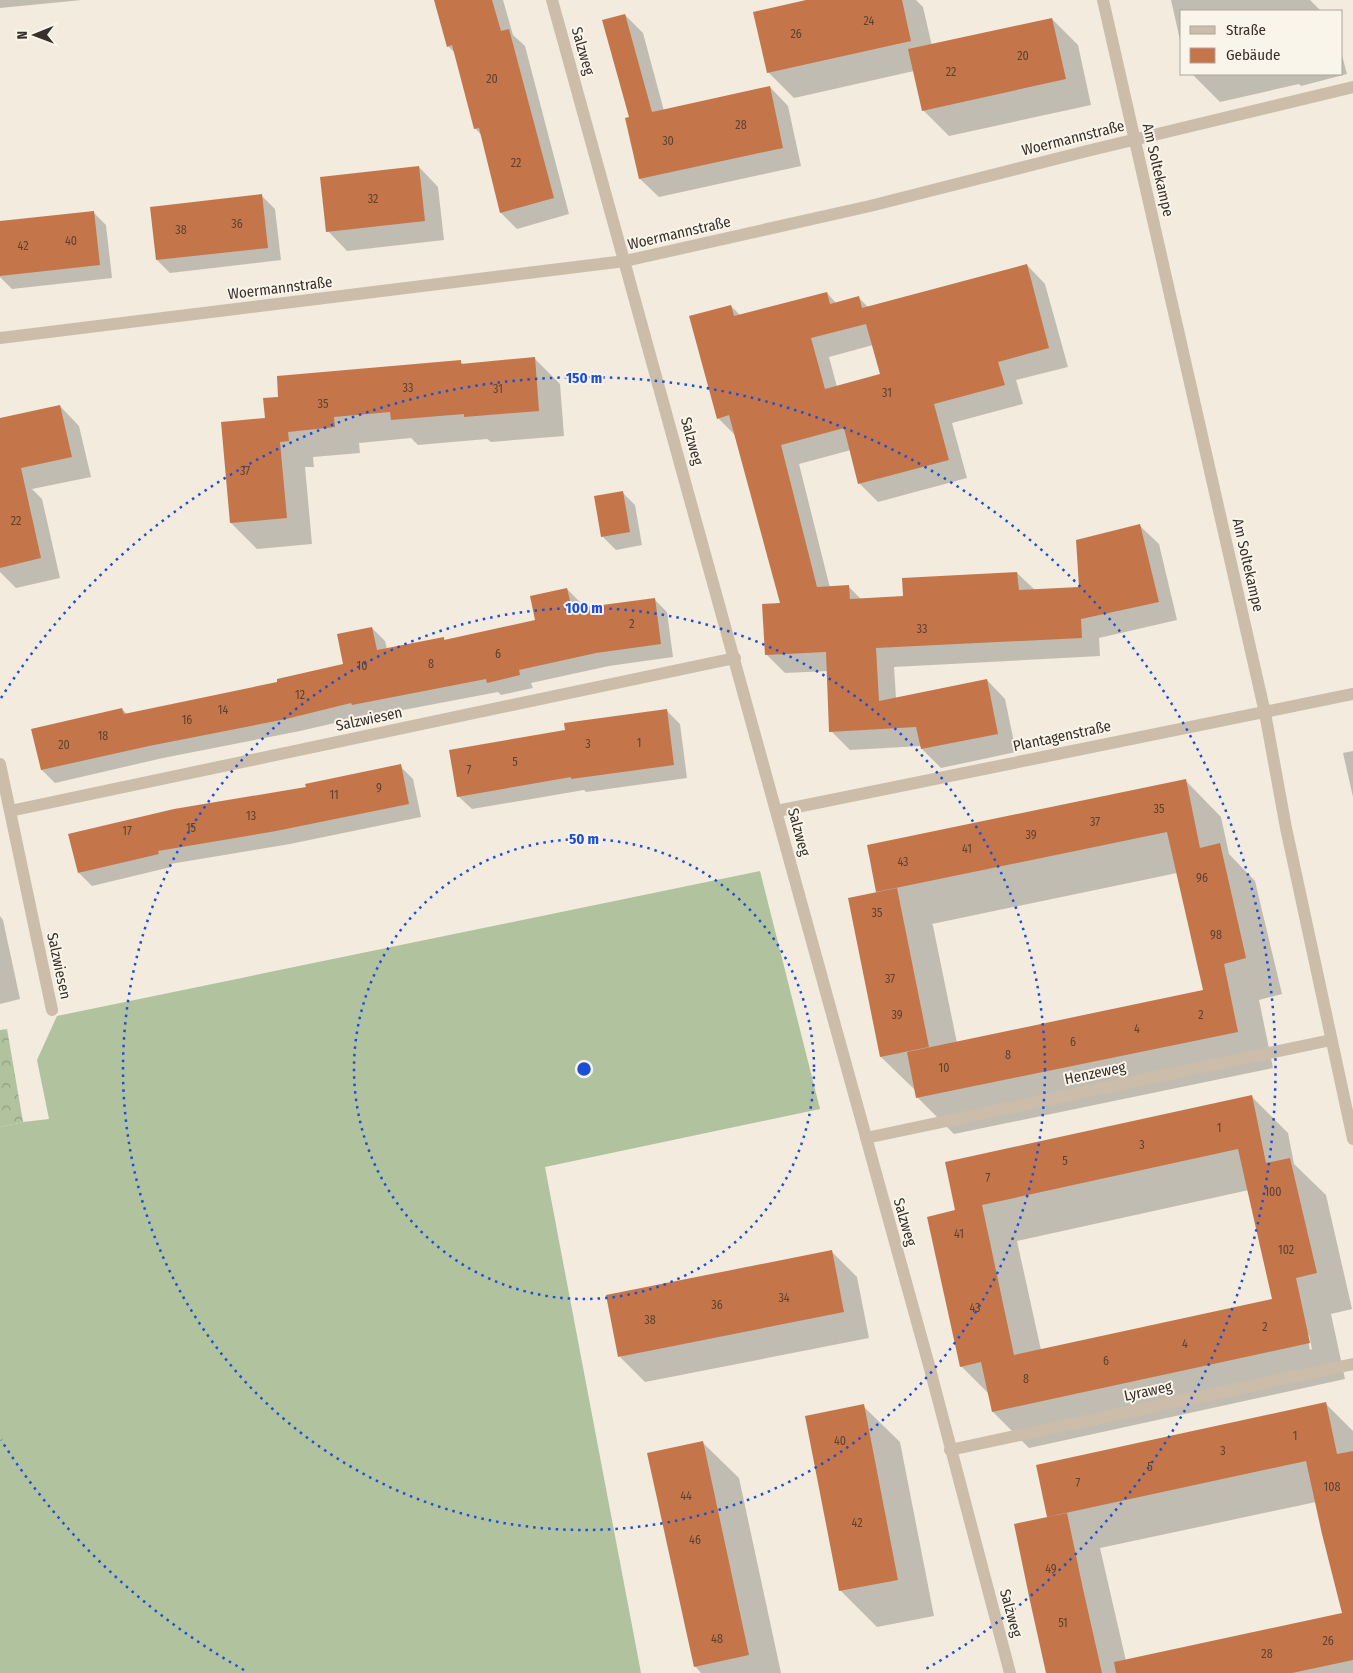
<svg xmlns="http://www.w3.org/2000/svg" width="1353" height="1673" viewBox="0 0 1353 1673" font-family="'Fira Sans Condensed',sans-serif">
  <defs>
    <pattern id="forest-crowns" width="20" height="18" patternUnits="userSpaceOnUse" patternTransform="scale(1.25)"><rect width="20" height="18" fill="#b1c29e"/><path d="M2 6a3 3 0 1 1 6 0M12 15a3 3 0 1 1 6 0" fill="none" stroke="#919e81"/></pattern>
  </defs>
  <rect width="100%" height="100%" fill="#f2ebde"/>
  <path fill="url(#forest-crowns)" d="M 7,1029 L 23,1122 L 0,1127 L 0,1030 Z"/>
  <path fill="#b1c29e" d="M 760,871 L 820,1109 L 545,1167 L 641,1673 L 0,1673 L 0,1127 L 23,1122 L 49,1119 L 37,1060 L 57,1016 Z"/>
  <path fill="#0003" fill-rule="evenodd" d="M 0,0 L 82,0 L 0,8 Z
    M 435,0 L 503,0 L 513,35 L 525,46 L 569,214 L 517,229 L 501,213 L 482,136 L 475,128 L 455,53 L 448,46 Z
    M 812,0 L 916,0 L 923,7 L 932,46 L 1052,19 L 1078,45 L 1091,105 L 949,136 L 923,110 L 914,71 L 794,98 L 768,72 Z
    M 1171,0 L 1310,0 L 1321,11 L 1182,11 L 1182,49 Z
    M 625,15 L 643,33 L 664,111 L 770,87 L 788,106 L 801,166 L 659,197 L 640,179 L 627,119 L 630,118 Z
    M 1342,55 L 1347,74 L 1301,86 L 1299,84 L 1220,102 L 1192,74 L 1342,74 Z
    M 419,167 L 438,187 L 444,240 L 347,251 L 328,231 Z
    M 262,196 L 275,209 L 281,260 L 170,273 L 157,260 Z
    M 93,212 L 106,225 L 112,278 L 12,289 L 0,277 L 0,222 Z
    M 1027,265 L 1045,284 L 1068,367 L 1016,380 L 1023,404 L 952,423 L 967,478 L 878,502 L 860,484 L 851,450 L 799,464 L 830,588 L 848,586 L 862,600 L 904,598 L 1017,573 L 1035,590 L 1081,588 L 1140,526 L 1159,544 L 1177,620 L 1099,638 L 1100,656 L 894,667 L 896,698 L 987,680 L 1005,699 L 1016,752 L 941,768 L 922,749 L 921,746 L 850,750 L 831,731 L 828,671 L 785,673 L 766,654 L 781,604 L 736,436 L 718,418 L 731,306 L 741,316 L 827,293 L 837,304 L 859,298 L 868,307 ZM 873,345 L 881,375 L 837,387 L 829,357 Z
    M 534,358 L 560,384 L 564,436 L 491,442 L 487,439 L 418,445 L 411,438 L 359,443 L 360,453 L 313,457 L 314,467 L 305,467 L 312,544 L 257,549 L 231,523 L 222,423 L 266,419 L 280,398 L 460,361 L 464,365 Z
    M 60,406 L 79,426 L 91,477 L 32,489 L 42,499 L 60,578 L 16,588 L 0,572 L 0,420 Z
    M 622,492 L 635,505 L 642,545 L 616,550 L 603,537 L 595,497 Z
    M 567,589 L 580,602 L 581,609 L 654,599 L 667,612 L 673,657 L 609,666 L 531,683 L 533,688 L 501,695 L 498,692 L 366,717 L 365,716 L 300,731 L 163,758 L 55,783 L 42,770 L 33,729 L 122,709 L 127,714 L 279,683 L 345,665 L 372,628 L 385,641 L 387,649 L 443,638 L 446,641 L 536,621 Z
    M 667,711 L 680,724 L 687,778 L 586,792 L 584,790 L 472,809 L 458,796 L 566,731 Z
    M 1353,751 L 1353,797 L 1343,753 Z
    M 400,766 L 413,779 L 421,817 L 290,844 L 170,864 L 171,867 L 92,886 L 79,873 L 307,788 Z
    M 1185,780 L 1221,817 L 1229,854 L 1255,881 L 1282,994 L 1259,1000 L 1273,1068 L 954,1134 L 918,1098 L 916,1091 L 881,1057 L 879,893 L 878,891 ZM 1177,873 L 1205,991 L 957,1043 L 933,926 L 932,924 Z
    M 0,916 L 3,920 L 20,999 L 0,1004 Z
    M 1252,1097 L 1288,1133 L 1294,1164 L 1326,1195 L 1352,1309 L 1331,1314 L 1345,1379 L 1029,1448 L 993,1412 L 990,1395 L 961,1366 L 957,1211 ZM 1249,1190 L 1274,1300 L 1041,1350 L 1017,1241 ZM 1307,1335 L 1309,1335 L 1312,1349 L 1310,1350 Z
    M 831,1251 L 857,1277 L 869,1338 L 645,1382 L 620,1357 Z
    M 1325,1403 L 1353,1431 L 1353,1673 L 1047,1673 L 1050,1518 L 1048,1516 ZM 1316,1502 L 1343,1614 L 1126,1661 L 1100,1548 Z
    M 863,1406 L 900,1442 L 934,1616 L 877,1627 L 840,1590 Z
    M 702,1442 L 739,1478 L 781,1673 L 701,1673 L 695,1666 Z"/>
  <path fill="#c4764a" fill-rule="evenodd" d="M 434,0 L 492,0 L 501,31 L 509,29 L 554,198 L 500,213 L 479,128 L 474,129 L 452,45 L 447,47 Z
    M 806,0 L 902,0 L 911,41 L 767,73 L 753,12 Z
    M 625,14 L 652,112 L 770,86 L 783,148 L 639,179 L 625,118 L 629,117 L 602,20 Z
    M 1052,18 L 1066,79 L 922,111 L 908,49 Z
    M 419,166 L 425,221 L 326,232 L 320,177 Z
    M 262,194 L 268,248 L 156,260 L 150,207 Z
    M 94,211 L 100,265 L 0,276 L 0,221 Z
    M 1027,264 L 1049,348 L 998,362 L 1005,385 L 934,404 L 949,460 L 858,484 L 844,428 L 781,445 L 817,587 L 849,585 L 850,599 L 903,596 L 902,578 L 1017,572 L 1019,590 L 1079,587 L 1076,540 L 1140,524 L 1159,602 L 1081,619 L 1082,638 L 876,648 L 879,701 L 987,679 L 998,734 L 921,749 L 916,727 L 829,732 L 826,652 L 765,655 L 762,604 L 780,603 L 729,415 L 717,419 L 689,316 L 731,305 L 734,316 L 827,292 L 830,304 L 859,296 L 862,308 ZM 866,324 L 880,374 L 825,389 L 811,338 Z
    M 535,357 L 539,411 L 464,417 L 464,414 L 391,420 L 390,412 L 334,417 L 335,427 L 288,432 L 289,441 L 280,442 L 287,518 L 230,523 L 221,422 L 265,418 L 263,398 L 278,397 L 277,376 L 461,360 L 461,364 Z
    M 60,405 L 72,457 L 21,468 L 41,558 L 0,568 L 0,418 Z
    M 623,491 L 630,532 L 601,537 L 594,496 Z
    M 567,588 L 572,609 L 655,598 L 661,644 L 596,653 L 519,670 L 520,675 L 487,683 L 486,679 L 352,705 L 351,703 L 286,719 L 149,746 L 41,770 L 31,729 L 122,708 L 124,714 L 277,682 L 277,679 L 343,664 L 337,634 L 372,627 L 377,650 L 444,637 L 444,640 L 535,620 L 530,596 Z
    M 667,709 L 674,765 L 571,779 L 571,777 L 457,797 L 449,750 L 565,730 L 564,723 Z
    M 401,764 L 409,804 L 276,831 L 158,851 L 159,854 L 78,873 L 68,834 L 174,809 L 306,787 L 305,784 Z
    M 1186,779 L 1200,848 L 1220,843 L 1246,958 L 1224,964 L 1238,1032 L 916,1098 L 907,1052 L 1203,990 L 1167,832 L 876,892 L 867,845 Z
    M 897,888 L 929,1047 L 880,1057 L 848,898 Z
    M 1252,1095 L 1266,1163 L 1290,1158 L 1317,1273 L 1296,1278 L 1310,1343 L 992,1412 L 981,1362 L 960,1367 L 927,1217 L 955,1210 L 945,1162 ZM 1238,1149 L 1272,1299 L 1014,1355 L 982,1205 Z
    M 832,1250 L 844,1312 L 618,1357 L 606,1295 Z
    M 1326,1402 L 1337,1454 L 1353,1451 L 1353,1660 L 1292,1673 L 1116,1673 L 1114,1662 L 1342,1613 L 1322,1534 L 1306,1461 L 1047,1517 L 1036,1465 Z
    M 864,1404 L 898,1580 L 839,1591 L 805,1416 Z
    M 703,1441 L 749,1655 L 694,1667 L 647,1453 Z
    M 1067,1513 L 1083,1589 L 1102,1673 L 1046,1673 L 1030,1601 L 1014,1524 Z"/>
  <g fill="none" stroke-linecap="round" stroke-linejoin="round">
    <path stroke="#cbbdaa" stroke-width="12" d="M 552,0 L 930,1369 L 1010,1673
      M 1103,0 L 1265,713 L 1286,828 L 1353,1139
      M 0,338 L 625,261 L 870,206 L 1087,151 L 1353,87
      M 0,764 L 52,1010
      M 10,811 L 735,658
      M 777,811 L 1353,694
      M 866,1138 L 1331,1040
      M 950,1450 L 1353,1364"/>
  </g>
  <g fill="none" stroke="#1d4ed8" stroke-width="2.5" stroke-dasharray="2.5 5">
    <circle cx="584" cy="1069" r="230"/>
    <circle cx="584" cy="1069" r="461"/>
    <path d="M244 1670A691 691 0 0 1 1 1440M1 698A691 691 0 1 1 924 1670"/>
  </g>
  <g text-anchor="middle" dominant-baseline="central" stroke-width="4" stroke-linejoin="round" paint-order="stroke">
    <g font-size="12" fill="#5b4232">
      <text x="869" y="21">24</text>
      <text x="796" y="34">26</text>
      <text x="1023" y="56">20</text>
      <text x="951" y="72">22</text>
      <text x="492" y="79">20</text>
      <text x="741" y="125">28</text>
      <text x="668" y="141">30</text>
      <text x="516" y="163">22</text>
      <text x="373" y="199">32</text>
      <text x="237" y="224">36</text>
      <text x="181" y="230">38</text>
      <text x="71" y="241">40</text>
      <text x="23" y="246">42</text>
      <text x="408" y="388">33</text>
      <text x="498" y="389">31</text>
      <text x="887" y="393">31</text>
      <text x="323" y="404">35</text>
      <text x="245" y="471">37</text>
      <text x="16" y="521">22</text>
      <text x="632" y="624">2</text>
      <text x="922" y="629">33</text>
      <text x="498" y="654">6</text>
      <text x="431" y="664">8</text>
      <text x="362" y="666">10</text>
      <text x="300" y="695">12</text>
      <text x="223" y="710">14</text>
      <text x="187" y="720">16</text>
      <text x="103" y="736">18</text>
      <text x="639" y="743">1</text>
      <text x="588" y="744">3</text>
      <text x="64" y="745">20</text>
      <text x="515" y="762">5</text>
      <text x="469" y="770">7</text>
      <text x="379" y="788">9</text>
      <text x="334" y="795">11</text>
      <text x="1159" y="809">35</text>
      <text x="251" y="816">13</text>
      <text x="1095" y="822">37</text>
      <text x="191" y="828">15</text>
      <text x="127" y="831">17</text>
      <text x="1031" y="835">39</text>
      <text x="967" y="849">41</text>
      <text x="903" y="862">43</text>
      <text x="1202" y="878">96</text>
      <text x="877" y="913">35</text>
      <text x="1216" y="935">98</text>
      <text x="890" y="979">37</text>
      <text x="897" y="1015">39</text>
      <text x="1201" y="1015">2</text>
      <text x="1137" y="1029">4</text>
      <text x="1073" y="1042">6</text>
      <text x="1008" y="1055">8</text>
      <text x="944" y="1068">10</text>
      <text x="1219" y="1128">1</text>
      <text x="1142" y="1145">3</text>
      <text x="1065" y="1161">5</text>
      <text x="988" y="1178">7</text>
      <text x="1273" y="1192">100</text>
      <text x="959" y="1234">41</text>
      <text x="1286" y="1250">102</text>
      <text x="784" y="1298">34</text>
      <text x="717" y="1305">36</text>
      <text x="975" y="1308">43</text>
      <text x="650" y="1320">38</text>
      <text x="1265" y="1327">2</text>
      <text x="1185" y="1344">4</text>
      <text x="1106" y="1361">6</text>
      <text x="1026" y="1379">8</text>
      <text x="1295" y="1436">1</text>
      <text x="840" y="1441">40</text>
      <text x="1223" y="1451">3</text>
      <text x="1150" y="1467">5</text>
      <text x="1078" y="1483">7</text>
      <text x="1332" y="1487">108</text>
      <text x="686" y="1496">44</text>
      <text x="857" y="1523">42</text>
      <text x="695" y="1540">46</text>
      <text x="1051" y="1569">49</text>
      <text x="1063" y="1623">51</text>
      <text x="717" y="1639">48</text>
      <text x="1328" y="1641">26</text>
      <text x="1267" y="1654">28</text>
    </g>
    <g font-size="15" fill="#38302a" stroke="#faf5eb">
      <text transform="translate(583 51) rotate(74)">Salzweg</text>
      <text transform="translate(1073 138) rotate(-14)">Woermannstraße</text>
      <text transform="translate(1158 170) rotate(77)">Am Soltekampe</text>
      <text transform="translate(679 233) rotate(-13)">Woermannstraße</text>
      <text transform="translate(280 288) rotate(-7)">Woermannstraße</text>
      <text transform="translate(692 441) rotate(75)">Salzweg</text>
      <text transform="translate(1248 565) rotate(77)">Am Soltekampe</text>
      <text transform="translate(369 719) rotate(-12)">Salzwiesen</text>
      <text transform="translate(1062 736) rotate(-12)">Plantagenstraße</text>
      <text transform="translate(799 832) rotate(75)">Salzweg</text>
      <text transform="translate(59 966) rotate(78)">Salzwiesen</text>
      <text transform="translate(1095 1073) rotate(-12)">Henzeweg</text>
      <text transform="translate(905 1222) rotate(74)">Salzweg</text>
      <text transform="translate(1148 1391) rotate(-12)">Lyraweg</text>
      <text transform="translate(1011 1613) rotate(75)">Salzweg</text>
    </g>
  </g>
  <circle cx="584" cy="1069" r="8" fill="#1d4ed8" stroke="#faf5eb" stroke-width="2.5"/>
  <g font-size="15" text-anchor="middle" font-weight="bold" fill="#1d4ed8" stroke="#faf5eb" stroke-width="4" stroke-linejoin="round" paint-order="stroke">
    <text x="584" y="383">150 m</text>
    <text x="584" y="613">100 m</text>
    <text x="584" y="844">50 m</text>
  </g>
  <rect x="1180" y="10" width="162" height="65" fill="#faf5eb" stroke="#aca69e"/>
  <rect x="1190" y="26" width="25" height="8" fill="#cbbdaa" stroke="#aca69e"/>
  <text x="1226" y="35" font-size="15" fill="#38302a">Straße</text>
  <rect x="1190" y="48" width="25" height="15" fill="#c4764a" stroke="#aca69e"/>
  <text x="1226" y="60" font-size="15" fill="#38302a">Gebäude</text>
  <g transform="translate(35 35) rotate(269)" stroke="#faf5eb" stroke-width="4" paint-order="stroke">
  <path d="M0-4L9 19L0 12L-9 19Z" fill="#38302a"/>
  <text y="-8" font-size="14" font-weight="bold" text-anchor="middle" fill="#38302a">N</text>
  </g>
</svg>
